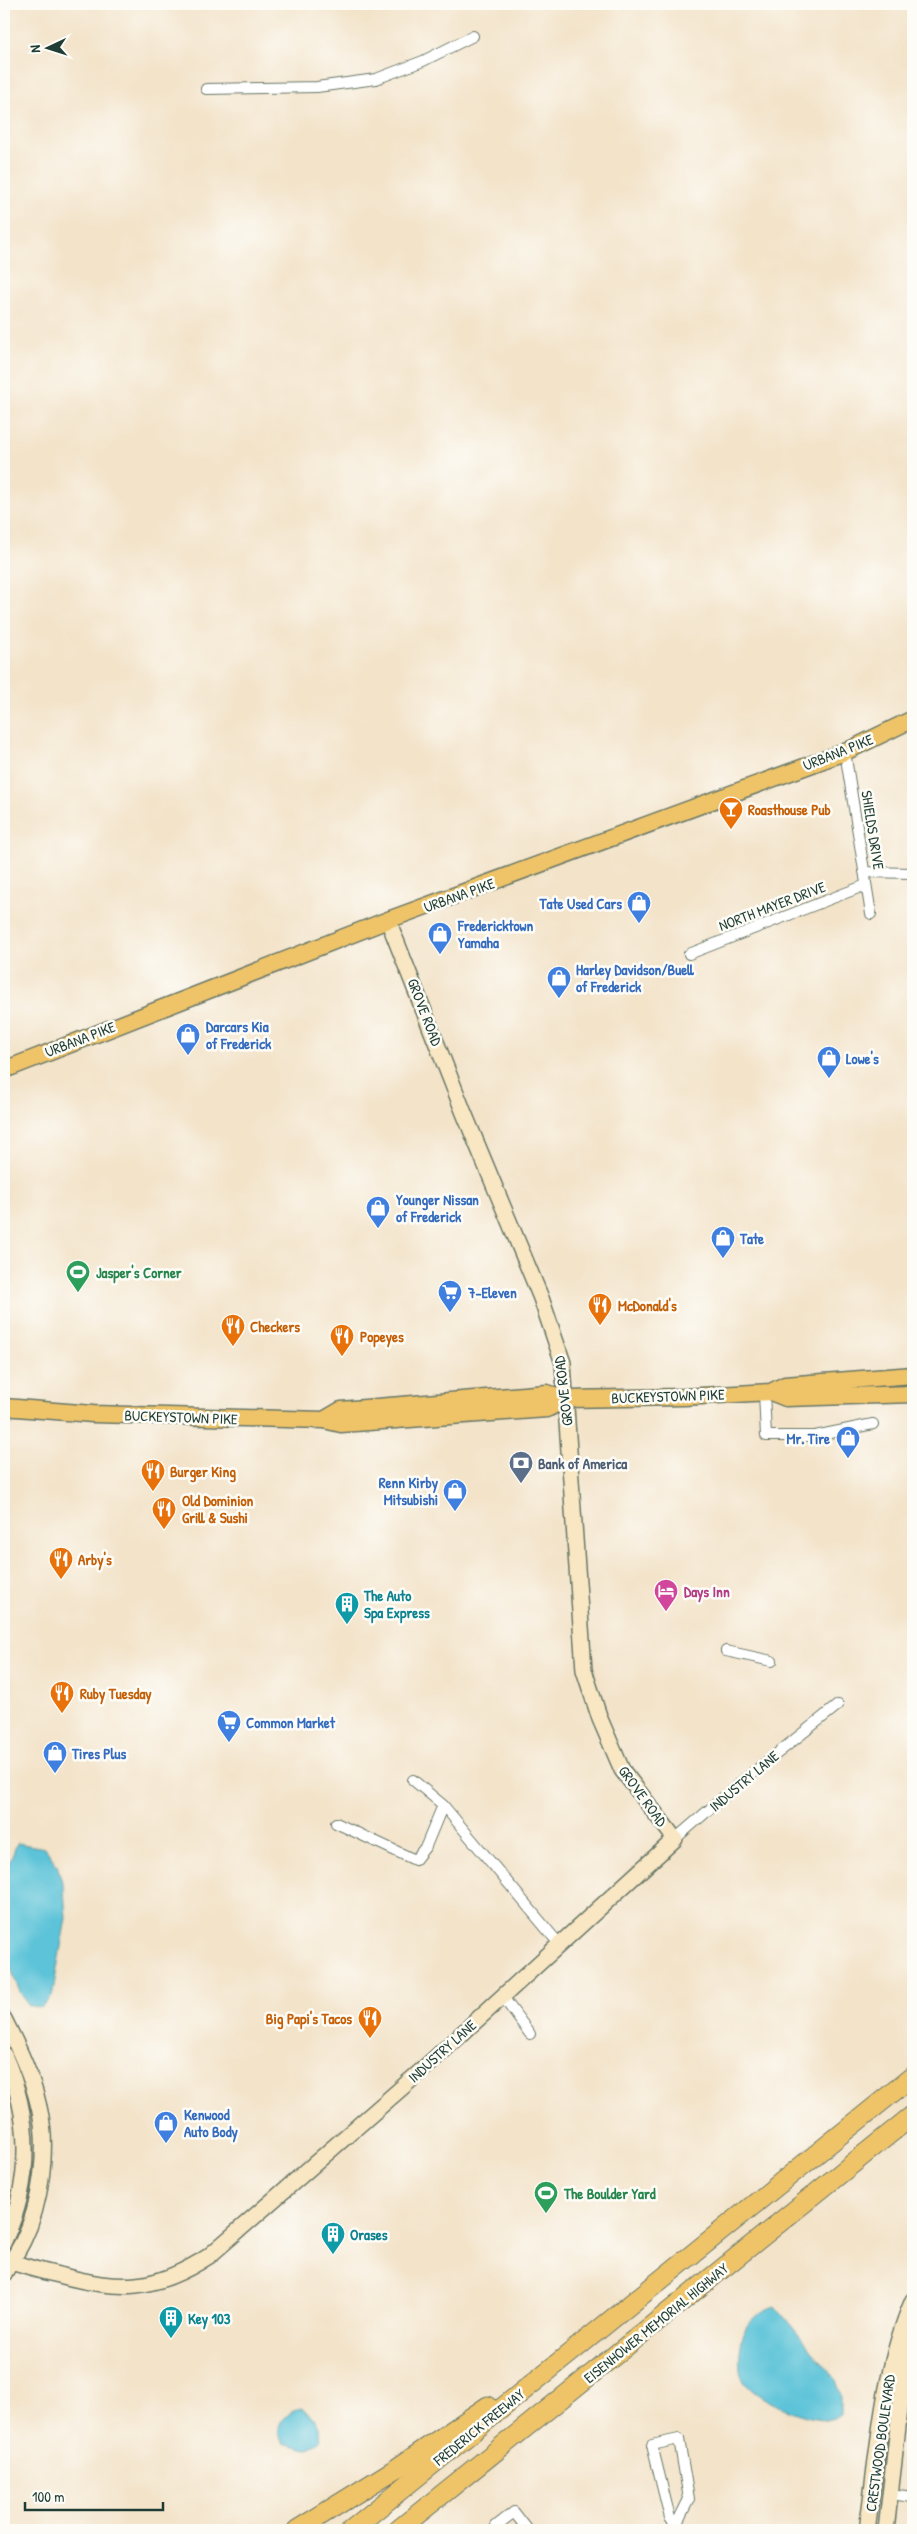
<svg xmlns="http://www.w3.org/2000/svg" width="917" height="2534" viewBox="0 0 917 2534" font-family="'Patrick Hand',sans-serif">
  <rect width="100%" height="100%" fill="#fdfcf7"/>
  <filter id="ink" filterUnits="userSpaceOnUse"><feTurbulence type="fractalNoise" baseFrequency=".02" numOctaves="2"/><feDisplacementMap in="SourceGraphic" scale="10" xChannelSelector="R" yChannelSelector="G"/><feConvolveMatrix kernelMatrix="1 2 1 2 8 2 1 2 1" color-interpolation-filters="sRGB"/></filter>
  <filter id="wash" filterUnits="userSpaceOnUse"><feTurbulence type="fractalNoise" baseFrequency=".0096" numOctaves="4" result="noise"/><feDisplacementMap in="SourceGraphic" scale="20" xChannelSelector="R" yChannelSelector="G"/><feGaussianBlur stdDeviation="1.12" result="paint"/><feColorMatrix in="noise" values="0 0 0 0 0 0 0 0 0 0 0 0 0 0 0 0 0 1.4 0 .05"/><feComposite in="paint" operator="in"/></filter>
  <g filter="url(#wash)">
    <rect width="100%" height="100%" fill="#f3e3c9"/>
    <path fill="#5bc3d8" stroke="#3d8086" d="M 17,1843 L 45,1848 L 57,1865 L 64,1889 L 66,1918 L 52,1997 L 41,2008 L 28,2005 C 6,1976 0,1916 5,1880 C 6,1868 13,1855 17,1843 Z
      M 775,2306 L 836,2380 L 841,2395 L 841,2415 C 838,2416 834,2418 830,2419 C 809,2421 751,2399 742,2378 C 737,2367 740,2337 747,2326 C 752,2317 765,2309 775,2306 Z
      M 301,2408 C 314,2415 323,2428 320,2442 L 307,2449 L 283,2443 C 272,2427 284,2412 301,2408 Z"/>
  </g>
  <g filter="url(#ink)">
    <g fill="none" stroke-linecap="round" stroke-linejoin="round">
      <defs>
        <path id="street" d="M 206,89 L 317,87 L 376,79 L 423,61 L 473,36
          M 845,752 L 871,914
          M 864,872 L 913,873
          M 689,954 L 866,885
          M 764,1392 L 766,1436 L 815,1436 L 873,1424
          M 726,1651 L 772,1661
          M 413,1780 L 443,1805 L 560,1945
          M 336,1823 L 415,1860 L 426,1846 L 443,1805
          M 675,1839 L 739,1784 L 838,1705
          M 503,1997 L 530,2034
          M 890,2494 L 913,2497
          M 500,2530 L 496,2526 L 514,2512 L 528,2530
          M 676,2530 L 676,2525 L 689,2499 L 679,2439 L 652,2445 L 670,2518 L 676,2525"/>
        <path id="secondary" d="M 4,2019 C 18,2047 32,2076 39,2107 C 49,2147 41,2205 23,2241 C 17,2253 10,2263 4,2274
          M 4,2055 C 31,2115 33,2181 4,2241
          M 4,2259 C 22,2266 40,2271 59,2275 C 120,2291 154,2292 209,2256 L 421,2071 L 675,1839 L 622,1770 L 600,1719 L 584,1670 L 563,1363 L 541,1298 L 464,1113 L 388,920
          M 867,2530 C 878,2453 882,2372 913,2300
          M 886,2530 L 904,2375 L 913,2339"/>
        <path id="primary" d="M 4,1070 L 388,920 L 845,752 L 913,719
          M 771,1392 L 786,1398 L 913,1394
          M 4,1407 L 93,1414 L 324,1420 L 341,1424 L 547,1409 L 566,1399
          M 324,1420 L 341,1410 L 547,1393 L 566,1399 L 684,1397 L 771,1392 L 785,1385 L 913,1375"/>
        <path id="highway" d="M 297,2530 L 397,2468 L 488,2406
          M 351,2530 L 913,2076
          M 398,2530 L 913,2115"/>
      </defs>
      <use href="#street" stroke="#697768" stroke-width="12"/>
      <use href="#secondary" stroke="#697768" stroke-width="18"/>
      <use href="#primary" stroke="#697768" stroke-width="19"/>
      <use href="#highway" stroke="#697768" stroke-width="21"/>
      <use href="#street" stroke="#fff" stroke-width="10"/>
      <use href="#secondary" stroke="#f9e7c3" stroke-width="15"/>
      <use href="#primary" stroke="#efc469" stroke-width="16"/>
      <use href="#highway" stroke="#efc469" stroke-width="19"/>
    </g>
  </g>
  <defs>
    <symbol id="bar-pin" viewBox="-11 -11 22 30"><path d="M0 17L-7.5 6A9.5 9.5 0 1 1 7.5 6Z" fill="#e8710a" stroke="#fdfcf7"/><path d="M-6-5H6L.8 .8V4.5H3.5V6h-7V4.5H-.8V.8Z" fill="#fff"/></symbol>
    <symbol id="shop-pin" viewBox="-11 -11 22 30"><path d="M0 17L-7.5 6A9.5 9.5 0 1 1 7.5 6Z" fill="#3f7fe0" stroke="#fdfcf7"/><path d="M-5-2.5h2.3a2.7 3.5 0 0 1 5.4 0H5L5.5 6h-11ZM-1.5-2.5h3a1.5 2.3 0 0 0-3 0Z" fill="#fff"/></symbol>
    <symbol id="stadium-pin" viewBox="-11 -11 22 30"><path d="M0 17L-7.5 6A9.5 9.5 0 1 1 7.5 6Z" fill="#2e9e5b" stroke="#fdfcf7"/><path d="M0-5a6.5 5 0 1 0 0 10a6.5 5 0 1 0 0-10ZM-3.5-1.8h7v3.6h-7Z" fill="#fff"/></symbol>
    <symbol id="supermarket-pin" viewBox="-11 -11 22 30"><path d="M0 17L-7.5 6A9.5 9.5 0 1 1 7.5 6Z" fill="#3f7fe0" stroke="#fdfcf7"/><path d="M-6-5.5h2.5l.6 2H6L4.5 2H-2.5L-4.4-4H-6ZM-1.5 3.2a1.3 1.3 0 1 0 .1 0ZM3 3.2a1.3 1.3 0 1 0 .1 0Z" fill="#fff"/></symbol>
    <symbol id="restaurant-pin" viewBox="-11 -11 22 30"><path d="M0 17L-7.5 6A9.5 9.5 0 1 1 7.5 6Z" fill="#e8710a" stroke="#fdfcf7"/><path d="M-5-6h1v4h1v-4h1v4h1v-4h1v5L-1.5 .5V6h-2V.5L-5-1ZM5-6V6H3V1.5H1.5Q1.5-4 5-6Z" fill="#fff"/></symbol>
    <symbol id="bank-pin" viewBox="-11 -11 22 30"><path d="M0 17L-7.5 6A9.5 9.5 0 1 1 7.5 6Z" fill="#5c6f8a" stroke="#fdfcf7"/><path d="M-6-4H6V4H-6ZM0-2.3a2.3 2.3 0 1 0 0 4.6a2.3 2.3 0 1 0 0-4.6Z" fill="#fff"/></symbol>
    <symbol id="hotel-pin" viewBox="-11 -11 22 30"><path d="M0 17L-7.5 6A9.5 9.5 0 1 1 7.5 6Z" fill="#d1479c" stroke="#fdfcf7"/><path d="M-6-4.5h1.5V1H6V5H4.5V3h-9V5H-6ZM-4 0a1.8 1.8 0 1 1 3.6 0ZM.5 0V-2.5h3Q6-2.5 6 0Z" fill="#fff"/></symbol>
    <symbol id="building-pin" viewBox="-11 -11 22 30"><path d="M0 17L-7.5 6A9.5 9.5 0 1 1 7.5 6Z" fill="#0f9aa8" stroke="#fdfcf7"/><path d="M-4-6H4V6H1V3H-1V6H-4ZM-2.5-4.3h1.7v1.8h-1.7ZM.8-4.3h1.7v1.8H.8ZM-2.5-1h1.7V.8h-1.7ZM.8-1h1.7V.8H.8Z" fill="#fff"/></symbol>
  </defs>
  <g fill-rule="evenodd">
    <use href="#bar-pin" x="717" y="795" width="28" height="38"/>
    <use href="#shop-pin" x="625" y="889" width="28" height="38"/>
    <use href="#shop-pin" x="426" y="920" width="28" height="38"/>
    <use href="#shop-pin" x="545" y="964" width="28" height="38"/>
    <use href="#shop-pin" x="174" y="1021" width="28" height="38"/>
    <use href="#shop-pin" x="815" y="1044" width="28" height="38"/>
    <use href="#shop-pin" x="364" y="1194" width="28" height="38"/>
    <use href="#shop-pin" x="709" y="1224" width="28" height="38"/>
    <use href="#stadium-pin" x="64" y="1258" width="28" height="38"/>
    <use href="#supermarket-pin" x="436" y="1278" width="28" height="38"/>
    <use href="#restaurant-pin" x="586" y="1291" width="28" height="38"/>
    <use href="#restaurant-pin" x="219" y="1312" width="28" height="38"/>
    <use href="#restaurant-pin" x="328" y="1322" width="28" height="38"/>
    <use href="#shop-pin" x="834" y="1424" width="28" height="38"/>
    <use href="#bank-pin" x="507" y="1449" width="28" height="38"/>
    <use href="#restaurant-pin" x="139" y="1457" width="28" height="38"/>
    <use href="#shop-pin" x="441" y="1477" width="28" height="38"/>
    <use href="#restaurant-pin" x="150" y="1495" width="28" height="38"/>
    <use href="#restaurant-pin" x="47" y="1545" width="28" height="38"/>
    <use href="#hotel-pin" x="652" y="1577" width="28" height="38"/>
    <use href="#building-pin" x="333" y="1590" width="28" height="38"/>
    <use href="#restaurant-pin" x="48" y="1679" width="28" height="38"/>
    <use href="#supermarket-pin" x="215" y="1708" width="28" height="38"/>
    <use href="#shop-pin" x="41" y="1739" width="28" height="38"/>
    <use href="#restaurant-pin" x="356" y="2004" width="28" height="38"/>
    <use href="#shop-pin" x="152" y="2109" width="28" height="38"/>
    <use href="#stadium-pin" x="532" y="2179" width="28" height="38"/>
    <use href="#building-pin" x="319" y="2220" width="28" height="38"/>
    <use href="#building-pin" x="157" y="2304" width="28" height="38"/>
  </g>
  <g text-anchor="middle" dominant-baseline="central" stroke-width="5" stroke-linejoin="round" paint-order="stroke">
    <g font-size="15" fill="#1f3d34" stroke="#fdfcf7">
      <text transform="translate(838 752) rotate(-22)">URBANA PIKE</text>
      <text transform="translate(873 830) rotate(81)">SHIELDS DRIVE</text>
      <text transform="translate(459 895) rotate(-20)">URBANA PIKE</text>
      <text transform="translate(772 906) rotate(-21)">NORTH MAYER DRIVE</text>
      <text transform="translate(425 1012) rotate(69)">GROVE ROAD</text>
      <text transform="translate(80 1039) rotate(-21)">URBANA PIKE</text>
      <text transform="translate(563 1391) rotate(-97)">GROVE ROAD</text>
      <text transform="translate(668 1396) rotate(-2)">BUCKEYSTOWN PIKE</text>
      <text transform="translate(181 1417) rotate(2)">BUCKEYSTOWN PIKE</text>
      <text transform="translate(744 1781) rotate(-40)">INDUSTRY LANE</text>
      <text transform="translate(643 1796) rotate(54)">GROVE ROAD</text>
      <text transform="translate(442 2051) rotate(-42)">INDUSTRY LANE</text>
      <text transform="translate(656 2323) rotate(-39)">EISENHOWER MEMORIAL HIGHWAY</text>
      <text transform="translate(479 2427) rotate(-39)">FREDERICK FREEWAY</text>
      <text transform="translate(880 2443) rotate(-82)">CRESTWOOD BOULEVARD</text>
    </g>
    <g font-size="15" font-weight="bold" fill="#c56008" stroke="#fdfcf7" text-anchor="start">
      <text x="748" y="809">Roasthouse Pub</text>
      <text x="618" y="1305">McDonald's</text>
      <text x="250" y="1326">Checkers</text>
      <text x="360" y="1336">Popeyes</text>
      <text x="170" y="1471">Burger King</text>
      <text x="182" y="1500">Old Dominion<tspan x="182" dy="17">Grill &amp; Sushi</tspan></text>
      <text x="78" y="1559">Arby's</text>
      <text x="80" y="1693">Ruby Tuesday</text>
      <text x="352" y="2018" text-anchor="end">Big Papi's Tacos</text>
    </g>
    <g font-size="15" font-weight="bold" fill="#366cbe" stroke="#fdfcf7" text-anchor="start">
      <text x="622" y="903" text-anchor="end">Tate Used Cars</text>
      <text x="458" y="925">Fredericktown<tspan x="458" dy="17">Yamaha</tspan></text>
      <text x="576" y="969">Harley Davidson/Buell<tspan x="576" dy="17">of Frederick</tspan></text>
      <text x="206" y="1026">Darcars Kia<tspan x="206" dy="17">of Frederick</tspan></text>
      <text x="846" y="1058">Lowe's</text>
      <text x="396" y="1199">Younger Nissan<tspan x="396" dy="17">of Frederick</tspan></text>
      <text x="740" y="1238">Tate</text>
      <text x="468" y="1292">7-Eleven</text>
      <text x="830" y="1438" text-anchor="end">Mr. Tire</text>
      <text x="438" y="1482" text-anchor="end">Renn Kirby<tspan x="438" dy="17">Mitsubishi</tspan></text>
      <text x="246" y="1722">Common Market</text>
      <text x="72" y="1753">Tires Plus</text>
      <text x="184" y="2114">Kenwood<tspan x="184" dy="17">Auto Body</tspan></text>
    </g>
    <g font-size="15" font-weight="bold" fill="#27864d" stroke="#fdfcf7" text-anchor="start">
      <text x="96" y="1272">Jasper's Corner</text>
      <text x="564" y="2193">The Boulder Yard</text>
    </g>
    <g font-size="15" font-weight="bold" fill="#4e5e75" stroke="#fdfcf7" text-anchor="start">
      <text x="538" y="1463">Bank of America</text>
    </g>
    <g font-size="15" font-weight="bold" fill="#b23c85" stroke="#fdfcf7" text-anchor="start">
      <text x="684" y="1591">Days Inn</text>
    </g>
    <g font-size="15" font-weight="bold" fill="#0d838f" stroke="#fdfcf7" text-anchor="start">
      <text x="364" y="1595">The Auto<tspan x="364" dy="17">Spa Express</tspan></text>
      <text x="350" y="2234">Orases</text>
      <text x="188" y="2318">Key 103</text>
    </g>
  </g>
  <rect width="917" height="2534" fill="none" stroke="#fdfcf7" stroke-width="20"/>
  <g transform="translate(48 48) rotate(266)" stroke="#fdfcf7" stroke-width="4" paint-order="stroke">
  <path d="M0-4L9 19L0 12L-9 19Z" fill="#1f3d34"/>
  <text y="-8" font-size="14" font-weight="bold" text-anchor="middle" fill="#1f3d34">N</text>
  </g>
  <path d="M25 2502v8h138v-8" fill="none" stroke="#1f3d34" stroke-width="2.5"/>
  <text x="32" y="2502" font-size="15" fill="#1f3d34" stroke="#fdfcf7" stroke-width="4" paint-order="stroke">100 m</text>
</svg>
